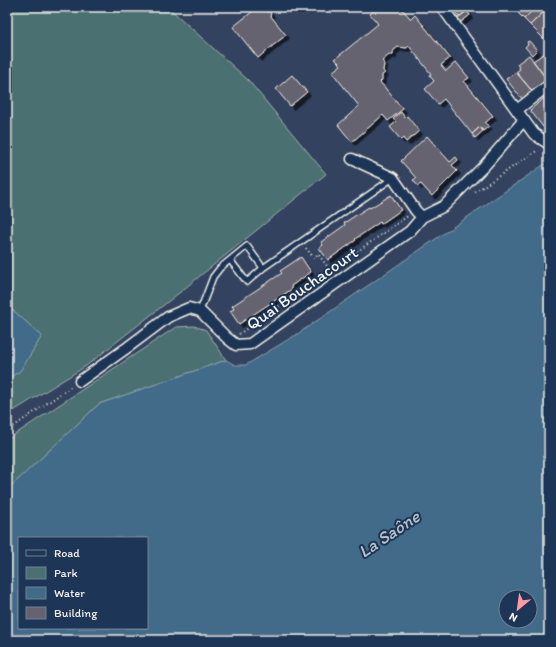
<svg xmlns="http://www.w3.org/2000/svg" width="556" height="647" viewBox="0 0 556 647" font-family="Itim,sans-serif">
  <defs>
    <filter id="shadow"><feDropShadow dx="3.5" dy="3.5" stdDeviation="0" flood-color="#0009"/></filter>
  </defs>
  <rect width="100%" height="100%" fill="#33435f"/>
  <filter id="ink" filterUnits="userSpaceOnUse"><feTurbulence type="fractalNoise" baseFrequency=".025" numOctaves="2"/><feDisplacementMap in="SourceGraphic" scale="8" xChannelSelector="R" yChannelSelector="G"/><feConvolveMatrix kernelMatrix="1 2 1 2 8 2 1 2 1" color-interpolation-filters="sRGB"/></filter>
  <g filter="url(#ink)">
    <path fill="#4c6f71" stroke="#a0b0ac" d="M 7,7 L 168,7 L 248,80 L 326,174 L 179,293 L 86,366 L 7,415 L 7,379 L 20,371 L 42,336 L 7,305 Z
      M 194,326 L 206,330 L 226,360 L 99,404 L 7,490 L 7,441 L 8,439 L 176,327 Z"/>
    <path fill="#426b89" stroke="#89a1af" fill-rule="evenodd" d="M 549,161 L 549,640 L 7,640 L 7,490 L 99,404 L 226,360 L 235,365 L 246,365 L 299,333 ZM 19,538 L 147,538 L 147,628 L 19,628 ZM 506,597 L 530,597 L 530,621 L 506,621 Z
      M 7,305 L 42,336 L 20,371 L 7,379 Z"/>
    <path fill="#666371" stroke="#f4f1e8" filter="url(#shadow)" d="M 258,7 L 263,7 L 267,12 L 269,11 L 271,14 L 270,15 L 286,35 L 258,58 L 233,27 Z
      M 378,7 L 400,7 L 411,19 L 415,15 L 450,58 L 441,65 L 446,71 L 456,62 L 469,78 L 464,81 L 493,116 L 485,123 L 489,126 L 483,131 L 480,127 L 472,134 L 444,99 L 438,104 L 425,89 L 434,81 L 429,75 L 431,74 L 409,46 L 407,48 L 398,47 L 393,51 L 393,55 L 389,55 L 382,61 L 384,63 L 383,71 L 385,73 L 382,75 L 382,80 L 380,82 L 403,109 L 388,121 L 383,115 L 352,142 L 338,125 L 359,106 L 332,72 L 341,65 L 335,59 L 378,24 L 370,14 Z
      M 455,7 L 471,7 L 459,17 L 453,9 Z
      M 525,7 L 536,7 L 524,19 L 518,13 Z
      M 536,7 L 547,7 L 548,8 L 530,25 L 524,19 Z
      M 548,8 L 549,9 L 549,40 L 547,42 L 530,25 Z
      M 467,11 L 470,15 L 461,22 L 458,18 Z
      M 529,41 L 537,50 L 532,55 L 525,47 L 528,44 L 527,42 Z
      M 545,53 L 549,60 L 549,79 L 548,81 L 533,61 Z
      M 529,55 L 548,81 L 533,92 L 516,72 L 520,69 L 517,64 Z
      M 516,72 L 533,92 L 523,100 L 506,79 Z
      M 292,75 L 307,92 L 290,106 L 276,89 Z
      M 549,94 L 549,123 L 543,127 L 530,110 Z
      M 401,112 L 405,118 L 407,116 L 419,131 L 406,142 L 403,138 L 401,140 L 390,127 L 396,122 L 393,119 Z
      M 480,127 L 483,131 L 475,138 L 472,134 Z
      M 427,136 L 450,162 L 456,157 L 458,160 L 452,165 L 457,171 L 432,196 L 421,184 L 418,186 L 413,180 L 416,178 L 401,161 Z
      M 391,195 L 401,210 L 381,224 L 380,222 L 355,239 L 356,240 L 328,260 L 319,248 L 323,245 L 321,242 L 345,225 L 344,223 L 361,212 L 369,207 L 370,208 Z
      M 301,257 L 311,272 L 291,286 L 292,289 L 239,324 L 230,311 L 234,309 L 232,306 L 282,273 L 280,271 Z"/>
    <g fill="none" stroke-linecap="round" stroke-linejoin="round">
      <defs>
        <path id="lane" d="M 230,260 L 247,282 L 263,268
          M 200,311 L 213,277 L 220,268 L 247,246 L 263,268 L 393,178"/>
        <path id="street" d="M 442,7 L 534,134 L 546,142 L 549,140
          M 517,110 L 549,85
          M 352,159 L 393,178 L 416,211 L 422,217
          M 80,381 L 128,347 L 168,317 L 189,308 L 200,311 L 227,338 L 236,345 L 250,344 L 410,231 L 422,217 L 444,206 L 485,165 L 524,120"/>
      </defs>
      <use href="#lane" stroke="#f4f1e8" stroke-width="8"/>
      <use href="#street" stroke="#f4f1e8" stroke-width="13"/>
      <path stroke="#f4f1e8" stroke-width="2" stroke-dasharray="1 3" stroke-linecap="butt" d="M 475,192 L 538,150
        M 306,248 L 314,258 L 318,254 L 333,274
        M 239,334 L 408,216
        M 7,431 L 72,386"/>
      <use href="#lane" stroke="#1d3557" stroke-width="5"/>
      <use href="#street" stroke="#1d3557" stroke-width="10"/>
    </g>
  </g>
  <g text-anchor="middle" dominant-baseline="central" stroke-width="4" stroke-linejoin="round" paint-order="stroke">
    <g font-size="17" fill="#f4f1e8" stroke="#1d3557">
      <text transform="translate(302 288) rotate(-35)">Quai Bouchacourt</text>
    </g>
    <g font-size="18" font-style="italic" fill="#b6c2c7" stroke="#1d3557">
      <text transform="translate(389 534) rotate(-34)">La Saône</text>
    </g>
  </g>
  <rect width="556" height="647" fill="none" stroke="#1d3557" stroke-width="24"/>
  <rect x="12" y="12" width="532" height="623" fill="none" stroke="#f4f1e8" stroke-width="1.5" filter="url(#ink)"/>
  <rect x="18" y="537" width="130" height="92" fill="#1d3557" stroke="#738091"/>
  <rect x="26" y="550" width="20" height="6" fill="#1d3557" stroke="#738091"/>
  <text x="54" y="557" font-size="12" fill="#f4f1e8">Road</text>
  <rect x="26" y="567" width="20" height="12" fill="#4c6f71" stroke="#738091"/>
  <text x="54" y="577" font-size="12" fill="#f4f1e8">Park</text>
  <rect x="26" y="587" width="20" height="12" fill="#426b89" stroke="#738091"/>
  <text x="54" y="597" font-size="12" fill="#f4f1e8">Water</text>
  <rect x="26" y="607" width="20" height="12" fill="#666371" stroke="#738091"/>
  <text x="54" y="617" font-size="12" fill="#f4f1e8">Building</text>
  <g transform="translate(518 609) rotate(209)"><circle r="19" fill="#1d3557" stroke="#738091"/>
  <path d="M0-3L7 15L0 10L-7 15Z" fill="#ff9aa2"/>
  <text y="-6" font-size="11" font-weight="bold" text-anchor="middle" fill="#f4f1e8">N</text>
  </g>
</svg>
